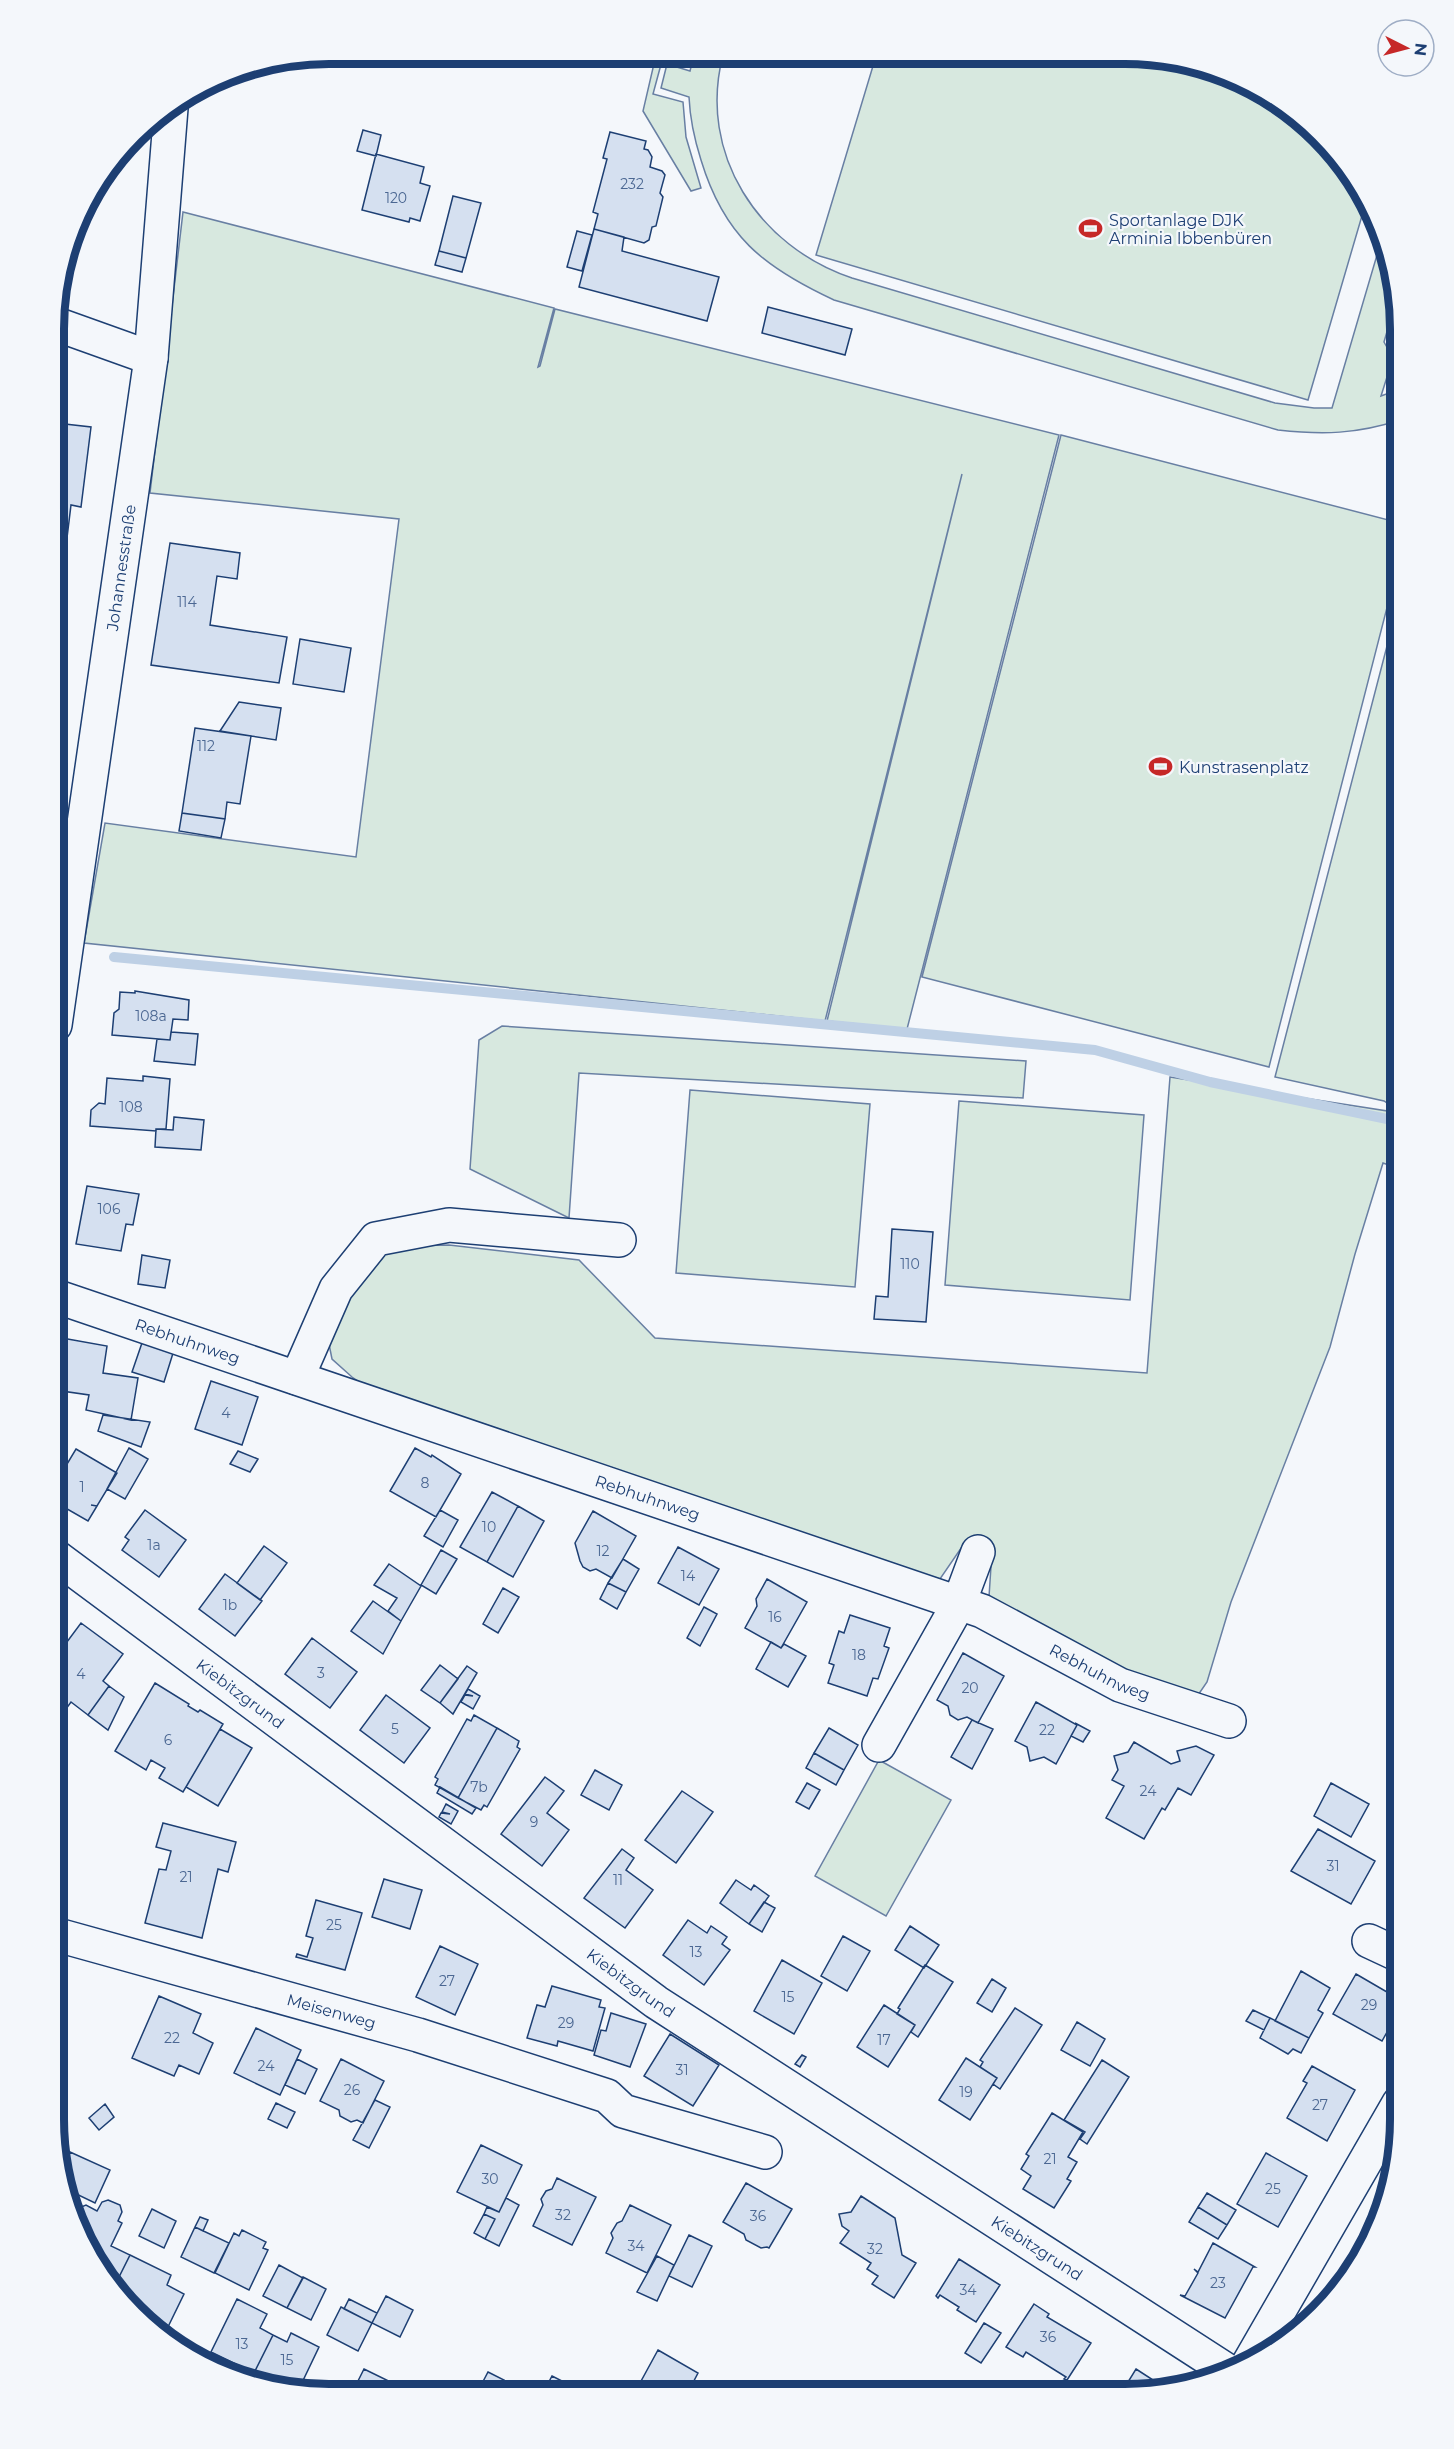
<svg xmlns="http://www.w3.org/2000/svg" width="1454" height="2449" viewBox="0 0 1454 2449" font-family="Montserrat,sans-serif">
  <rect width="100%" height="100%" fill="#f4f7fb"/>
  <path fill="#d7e8df" stroke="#687fa3" stroke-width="1.5" d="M 656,55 L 687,55 L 686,63 L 663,57 L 653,94 L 683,102 L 686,137 L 701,188 L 691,191 L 643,111 Z
    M 694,55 L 723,55 C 697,154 759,247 852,278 L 1275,403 L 1314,408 L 1332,408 L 1382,238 L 1395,304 L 1384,342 L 1393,358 L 1381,396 L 1400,389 L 1400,420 C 1357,434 1323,435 1278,430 L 834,300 C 763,267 724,236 701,160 C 694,138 690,119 689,97 L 661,88 L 667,64 L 690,71 Z
    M 876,56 L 1161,56 L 1230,75 L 1292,111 L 1343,162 L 1366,202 L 1308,400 L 816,255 Z
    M 183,212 L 554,308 L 538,367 L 540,366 L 555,309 L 1059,435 L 906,1033 L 857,1024 L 827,1021 L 962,474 L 825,1021 L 84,943 L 105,823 L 356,857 L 399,519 L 150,493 Z
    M 1061,435 L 1400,523 L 1400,557 L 1269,1067 L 922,977 Z
    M 1400,596 L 1400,1112 L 1384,1101 L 1275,1077 Z
    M 502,1026 L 1026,1061 L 1023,1098 L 579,1073 L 569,1218 L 470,1169 L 479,1040 Z
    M 1170,1077 L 1400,1113 L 1400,1169 L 1383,1163 L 1355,1254 L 1330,1347 L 1231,1602 L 1207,1682 L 1196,1698 L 1120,1667 L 989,1597 L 992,1551 L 966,1541 L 940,1579 L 909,1572 L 383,1398 L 352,1377 L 332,1359 L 327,1334 L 363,1265 L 401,1246 L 449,1245 L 579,1260 L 655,1338 L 1147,1373 Z
    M 690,1090 L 870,1104 L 855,1287 L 676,1273 Z
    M 959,1101 L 1144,1115 L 1130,1300 L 945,1285 Z
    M 879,1760 L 951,1800 L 886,1916 L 815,1876 Z"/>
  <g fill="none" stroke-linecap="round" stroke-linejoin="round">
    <path stroke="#bed0e5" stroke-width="10" d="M 114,957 L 1095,1050 L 1210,1082 L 1392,1120 L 1400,1124"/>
  </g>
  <path fill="#d5e0f0" stroke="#1d3f73" stroke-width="1.5" d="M 363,130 L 381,135 L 376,156 L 357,151 Z
    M 610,132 L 646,141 L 644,149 L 648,150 L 652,157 L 650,167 L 662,171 L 665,175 L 660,193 L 663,197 L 656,226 L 652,227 L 649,240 L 644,243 L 594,229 L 598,214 L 593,212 L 607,159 L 603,158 Z
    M 376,154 L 424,167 L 420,183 L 430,186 L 420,221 L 410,218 L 409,222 L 362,210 Z
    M 453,196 L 481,203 L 466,258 L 439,251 Z
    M 594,229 L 624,237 L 622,251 L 719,277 L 707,321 L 579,287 Z
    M 577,231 L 592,235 L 582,271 L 567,267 Z
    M 439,251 L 466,258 L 462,272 L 435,265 Z
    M 768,307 L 852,329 L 845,355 L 762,333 Z
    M 56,423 L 91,427 L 81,507 L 71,505 L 66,546 L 56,545 Z
    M 170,543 L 240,553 L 237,579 L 217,576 L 210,625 L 287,637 L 279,683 L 151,665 Z
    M 56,545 L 66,546 L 63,564 L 56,563 Z
    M 56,623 L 66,624 L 57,682 L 56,681 Z
    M 300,639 L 351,648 L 344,692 L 293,684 Z
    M 239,702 L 281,708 L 276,740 L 220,731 Z
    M 195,728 L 251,736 L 240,804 L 227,802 L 225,819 L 182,813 Z
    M 182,813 L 225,819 L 221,838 L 179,831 Z
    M 135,991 L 189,1000 L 188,1020 L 173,1019 L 170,1040 L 112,1035 L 114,1013 L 119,1009 L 120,992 L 135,993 Z
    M 171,1032 L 198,1034 L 195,1065 L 154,1061 L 157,1039 L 170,1040 Z
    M 143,1076 L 170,1079 L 166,1129 L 156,1129 L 156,1131 L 90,1126 L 91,1110 L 99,1103 L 105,1104 L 107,1078 L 143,1081 Z
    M 174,1117 L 204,1120 L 201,1150 L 155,1147 L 156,1129 L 173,1130 Z
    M 87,1186 L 139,1194 L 133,1225 L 126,1224 L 121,1251 L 76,1244 Z
    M 892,1229 L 933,1232 L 926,1322 L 874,1319 L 876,1296 L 888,1297 Z
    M 142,1255 L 170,1260 L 165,1288 L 138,1284 Z
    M 62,1338 L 107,1346 L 103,1373 L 138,1378 L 131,1420 L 86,1410 L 89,1395 L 55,1390 Z
    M 143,1340 L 174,1350 L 164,1382 L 132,1372 Z
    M 211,1381 L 258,1397 L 242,1445 L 195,1429 Z
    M 103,1415 L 150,1422 L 141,1447 L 98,1431 Z
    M 129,1448 L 148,1459 L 125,1499 L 107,1489 Z
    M 415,1448 L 431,1457 L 432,1455 L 461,1474 L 436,1517 L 390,1491 Z
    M 76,1449 L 117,1473 L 97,1506 L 91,1505 L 97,1506 L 88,1521 L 55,1502 L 55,1484 Z
    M 238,1451 L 258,1459 L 250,1472 L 230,1464 Z
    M 492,1492 L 518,1506 L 487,1562 L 460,1547 Z
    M 518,1506 L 544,1521 L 513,1577 L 487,1562 Z
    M 145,1510 L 186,1540 L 159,1577 L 122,1550 L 129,1540 L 125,1537 Z
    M 440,1510 L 458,1520 L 443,1547 L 424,1536 Z
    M 593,1511 L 636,1536 L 612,1578 L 596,1569 L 590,1571 L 583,1567 L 580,1561 L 575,1543 Z
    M 264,1546 L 287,1563 L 260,1600 L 237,1583 Z
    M 678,1547 L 719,1569 L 699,1605 L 658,1583 Z
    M 441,1550 L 457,1559 L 436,1594 L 421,1585 Z
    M 623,1559 L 639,1569 L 626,1592 L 608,1583 Z
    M 389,1564 L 421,1586 L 401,1621 L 388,1611 L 397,1598 L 374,1585 Z
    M 225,1574 L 262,1601 L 235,1636 L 199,1609 Z
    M 767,1579 L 807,1602 L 781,1648 L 745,1628 L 757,1606 L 756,1599 Z
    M 608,1583 L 626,1592 L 617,1609 L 600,1599 Z
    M 503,1588 L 519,1597 L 498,1633 L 483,1624 Z
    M 373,1601 L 401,1621 L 383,1654 L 351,1631 Z
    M 704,1607 L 717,1614 L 700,1646 L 687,1638 Z
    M 850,1615 L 890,1628 L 884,1646 L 889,1648 L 878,1679 L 873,1678 L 867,1696 L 828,1683 L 834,1665 L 829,1663 L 839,1631 L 844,1633 Z
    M 81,1623 L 123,1654 L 103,1681 L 109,1686 L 88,1715 L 71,1702 L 66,1709 L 55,1700 L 55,1658 Z
    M 312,1638 L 357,1672 L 330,1708 L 285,1674 Z
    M 771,1642 L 781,1648 L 784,1644 L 806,1656 L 788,1687 L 756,1669 Z
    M 963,1653 L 1004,1676 L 978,1723 L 967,1717 L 958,1720 L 950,1715 L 948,1706 L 937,1700 Z
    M 440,1665 L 458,1679 L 440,1703 L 421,1690 Z
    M 467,1666 L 477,1673 L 453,1714 L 440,1703 Z
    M 155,1683 L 189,1704 L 188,1706 L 198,1712 L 200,1710 L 223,1724 L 183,1792 L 159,1778 L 165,1768 L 151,1760 L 146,1770 L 115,1751 Z
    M 109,1686 L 124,1697 L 108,1730 L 88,1715 Z
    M 468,1689 L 480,1696 L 473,1709 L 461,1702 L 465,1695 L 473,1696 L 465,1694 Z
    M 386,1695 L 430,1728 L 404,1763 L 360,1730 Z
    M 1036,1702 L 1077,1725 L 1056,1764 L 1044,1757 L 1030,1761 L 1027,1747 L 1015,1741 Z
    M 474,1715 L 497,1728 L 458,1798 L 435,1785 L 438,1779 L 435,1777 L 467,1719 L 471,1721 Z
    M 972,1720 L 993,1729 L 972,1769 L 951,1757 Z
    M 1075,1723 L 1090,1731 L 1083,1742 L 1071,1736 L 1077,1725 Z
    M 497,1728 L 519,1741 L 517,1747 L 520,1749 L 487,1807 L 484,1805 L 481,1810 L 458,1798 Z
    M 829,1728 L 858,1745 L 844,1770 L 814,1753 Z
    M 220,1729 L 252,1748 L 218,1806 L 186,1787 Z
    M 1134,1742 L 1171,1764 L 1180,1761 L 1177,1751 L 1196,1746 L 1214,1755 L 1191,1795 L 1178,1788 L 1165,1810 L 1162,1808 L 1144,1839 L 1106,1818 L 1124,1786 L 1112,1780 L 1118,1770 L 1114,1756 L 1128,1752 Z
    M 814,1753 L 844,1770 L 836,1785 L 806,1768 Z
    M 595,1770 L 622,1785 L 609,1810 L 581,1795 Z
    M 545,1777 L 564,1791 L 547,1813 L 569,1830 L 542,1866 L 501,1834 Z
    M 807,1783 L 820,1790 L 809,1809 L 796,1802 Z
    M 1331,1783 L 1369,1804 L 1351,1837 L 1314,1816 Z
    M 440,1787 L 476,1808 L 472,1814 L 437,1793 Z
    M 682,1791 L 713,1812 L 676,1863 L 645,1840 Z
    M 446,1804 L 458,1811 L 451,1824 L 439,1817 L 441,1813 L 450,1814 L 442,1812 Z
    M 163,1823 L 236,1842 L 228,1872 L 218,1869 L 202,1938 L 145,1923 L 159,1869 L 166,1870 L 171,1851 L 156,1847 Z
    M 1318,1829 L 1375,1861 L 1351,1904 L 1291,1871 Z
    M 622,1849 L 634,1858 L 626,1870 L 653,1890 L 625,1928 L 584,1898 Z
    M 384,1879 L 422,1890 L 410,1929 L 372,1917 Z
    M 736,1880 L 751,1890 L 754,1885 L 769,1896 L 749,1924 L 720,1903 Z
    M 316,1900 L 362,1913 L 345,1970 L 296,1957 L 297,1954 L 307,1957 L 313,1938 L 306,1936 Z
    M 764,1902 L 775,1908 L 762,1932 L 749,1924 Z
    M 688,1920 L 707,1933 L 711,1926 L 727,1937 L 722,1944 L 730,1950 L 704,1985 L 663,1955 Z
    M 910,1926 L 939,1945 L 924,1968 L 895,1950 Z
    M 843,1936 L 870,1951 L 847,1991 L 821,1976 Z
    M 440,1946 L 478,1964 L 455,2015 L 416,1997 Z
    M 782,1960 L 822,1983 L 794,2034 L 754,2011 Z
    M 925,1965 L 953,1982 L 918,2037 L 911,2032 L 915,2025 L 897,2014 L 900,2009 L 898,2008 Z
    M 1301,1971 L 1330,1988 L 1318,2010 L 1323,2013 L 1309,2038 L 1275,2021 Z
    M 1356,1974 L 1399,1999 L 1399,2011 L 1382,2041 L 1333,2014 Z
    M 992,1979 L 1006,1988 L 992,2012 L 977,2003 Z
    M 552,1986 L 601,2000 L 599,2007 L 605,2008 L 593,2051 L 558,2041 L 557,2046 L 527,2038 L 537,2005 L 545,2007 Z
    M 159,1996 L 201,2014 L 193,2033 L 213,2043 L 199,2074 L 179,2065 L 174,2076 L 132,2058 Z
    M 884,2005 L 915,2025 L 888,2067 L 857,2047 Z
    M 1015,2008 L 1042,2025 L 1000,2089 L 993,2084 L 997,2078 L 980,2067 L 983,2062 L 980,2060 Z
    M 1253,2010 L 1270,2018 L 1264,2030 L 1246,2021 Z
    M 611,2013 L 646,2024 L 630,2067 L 594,2055 L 601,2030 L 606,2031 Z
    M 1270,2018 L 1309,2038 L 1301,2053 L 1293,2049 L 1288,2054 L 1260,2038 Z
    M 1077,2022 L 1105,2039 L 1090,2066 L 1061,2050 Z
    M 256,2028 L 301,2050 L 280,2095 L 234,2073 Z
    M 670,2034 L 719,2065 L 693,2106 L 644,2076 Z
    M 802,2055 L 806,2057 L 800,2067 L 795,2064 Z
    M 966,2058 L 997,2078 L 970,2120 L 939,2100 Z
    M 297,2059 L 317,2069 L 305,2094 L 285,2085 Z
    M 341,2059 L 384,2081 L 363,2123 L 357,2120 L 351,2122 L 340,2116 L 339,2110 L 320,2101 Z
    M 1102,2060 L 1129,2077 L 1087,2144 L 1080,2139 L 1085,2132 L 1064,2120 Z
    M 1312,2066 L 1355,2090 L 1327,2141 L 1287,2118 L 1307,2083 L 1303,2081 Z
    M 375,2100 L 390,2107 L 369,2148 L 353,2140 Z
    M 276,2103 L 295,2112 L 287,2128 L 268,2119 Z
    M 105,2104 L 114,2117 L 99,2130 L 89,2118 Z
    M 1052,2113 L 1083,2132 L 1068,2157 L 1077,2162 L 1067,2179 L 1071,2181 L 1054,2208 L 1023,2189 L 1031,2176 L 1021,2169 L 1029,2156 L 1026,2154 Z
    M 481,2145 L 522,2165 L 499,2212 L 457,2192 Z
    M 70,2152 L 110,2170 L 95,2203 L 68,2190 L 63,2167 Z
    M 1266,2153 L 1307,2176 L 1278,2227 L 1237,2204 Z
    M 557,2178 L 596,2197 L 572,2245 L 533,2226 L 543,2205 L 541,2199 L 546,2191 L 552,2189 Z
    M 746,2183 L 792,2209 L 769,2248 L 767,2247 L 761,2248 L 746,2240 L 744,2234 L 723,2222 Z
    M 1207,2193 L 1236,2210 L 1227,2225 L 1198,2207 Z
    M 861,2196 L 895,2218 L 902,2255 L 916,2263 L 894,2298 L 872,2284 L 878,2276 L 867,2269 L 871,2263 L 840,2243 L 849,2231 L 842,2226 L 839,2214 L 851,2212 Z
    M 506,2198 L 519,2205 L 499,2246 L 485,2239 L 495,2219 L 484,2214 L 487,2207 L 499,2212 Z
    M 108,2200 L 120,2205 L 122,2212 L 118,2221 L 122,2223 L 111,2246 L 130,2255 L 113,2289 L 74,2221 L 81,2207 L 86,2205 L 97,2211 L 102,2202 Z
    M 630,2205 L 671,2225 L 647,2273 L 606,2253 L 613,2238 L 611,2233 L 617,2223 L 622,2221 Z
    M 1198,2207 L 1227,2225 L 1218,2239 L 1189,2222 Z
    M 152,2209 L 176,2221 L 164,2248 L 139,2236 Z
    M 484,2214 L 495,2219 L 485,2239 L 474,2233 Z
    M 200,2217 L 208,2220 L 203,2231 L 195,2227 Z
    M 1376,2220 L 1380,2222 L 1379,2225 L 1354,2269 L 1352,2268 Z
    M 195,2227 L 229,2243 L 214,2273 L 181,2257 Z
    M 242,2230 L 266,2242 L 263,2248 L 268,2250 L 249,2290 L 215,2273 L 234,2233 L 239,2236 Z
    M 689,2235 L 712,2246 L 692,2287 L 669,2276 Z
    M 1213,2243 L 1255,2267 L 1253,2267 L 1225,2318 L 1180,2295 L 1185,2296 L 1198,2273 L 1194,2269 L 1198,2272 Z
    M 130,2255 L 171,2275 L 167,2285 L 184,2294 L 165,2333 L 148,2324 L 113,2289 Z
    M 657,2256 L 674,2265 L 657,2301 L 637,2292 Z
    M 959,2259 L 1000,2285 L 976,2322 L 957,2310 L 959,2307 L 940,2295 L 938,2298 L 936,2296 Z
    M 279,2265 L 303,2278 L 287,2308 L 263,2296 Z
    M 303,2277 L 326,2289 L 311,2320 L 287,2308 Z
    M 386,2296 L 413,2310 L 400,2337 L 372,2323 Z
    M 237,2299 L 267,2314 L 260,2328 L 273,2335 L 254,2373 L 211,2352 Z
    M 349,2299 L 377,2313 L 372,2323 L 344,2309 Z
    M 1034,2304 L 1049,2314 L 1047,2317 L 1091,2343 L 1067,2380 L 1064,2379 L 1066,2377 L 1026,2352 L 1023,2357 L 1006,2347 Z
    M 341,2307 L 372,2323 L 358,2351 L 327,2335 Z
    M 984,2323 L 1001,2333 L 981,2363 L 965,2353 Z
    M 291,2333 L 319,2347 L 297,2393 L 254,2373 L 273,2335 L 287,2342 Z
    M 658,2350 L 698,2373 L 687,2394 L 634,2394 Z
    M 364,2369 L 403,2388 L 400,2393 L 352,2393 Z
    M 1136,2369 L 1164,2387 L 1120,2395 Z
    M 488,2372 L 504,2380 L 497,2393 L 477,2393 Z
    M 552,2376 L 570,2385 L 566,2393 L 543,2393 Z
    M 614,2388 L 625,2394 L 612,2394 Z"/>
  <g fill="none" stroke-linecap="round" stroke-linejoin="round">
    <defs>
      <g id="minor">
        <path d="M 56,324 L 151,358"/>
        <path id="s1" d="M 55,1025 L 151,358 L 171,108"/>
        <path id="s2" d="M 55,1296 L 982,1611 L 1120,1685 L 1229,1721"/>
        <path d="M 297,1378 L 336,1289 L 376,1239 L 449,1225 L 619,1240"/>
        <path id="s3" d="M 55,1556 L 656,2002 L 1231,2373"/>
        <path d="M 879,1745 L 959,1603 L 978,1552"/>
        <path id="s4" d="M 54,1934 L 418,2035 L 607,2096 L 623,2111 L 765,2152"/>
        <path d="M 1369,1941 L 1399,1955"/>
        <path d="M 1249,2363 L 1399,2103"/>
      </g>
    </defs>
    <use href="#minor" stroke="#1d3f73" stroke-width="36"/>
    <use href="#minor" stroke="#f4f7fb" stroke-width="33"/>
  </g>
  <defs>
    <symbol id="stadium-bare" viewBox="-9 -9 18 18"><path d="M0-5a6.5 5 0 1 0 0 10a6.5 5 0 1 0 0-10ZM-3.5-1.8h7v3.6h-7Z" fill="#c62828" stroke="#f4f7fb" stroke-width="2.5" paint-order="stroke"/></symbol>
  </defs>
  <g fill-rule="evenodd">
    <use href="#stadium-bare" x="1074" y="212" width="33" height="33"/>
    <use href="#stadium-bare" x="1144" y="750" width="33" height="33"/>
  </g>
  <g text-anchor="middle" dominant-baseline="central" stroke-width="4.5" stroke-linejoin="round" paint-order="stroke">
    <g font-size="14" fill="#4b6792">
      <text x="632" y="184">232</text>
      <text x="396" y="198">120</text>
      <text x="187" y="602">114</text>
      <text x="206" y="746">112</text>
      <text x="151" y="1016">108a</text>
      <text x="131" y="1107">108</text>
      <text x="109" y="1209">106</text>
      <text x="910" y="1264">110</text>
      <text x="226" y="1413">4</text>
      <text x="425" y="1483">8</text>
      <text x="82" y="1487">1</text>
      <text x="489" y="1527">10</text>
      <text x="154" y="1545">1a</text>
      <text x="603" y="1551">12</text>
      <text x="688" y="1576">14</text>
      <text x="230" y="1605">1b</text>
      <text x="775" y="1617">16</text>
      <text x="859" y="1655">18</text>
      <text x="321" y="1673">3</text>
      <text x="81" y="1674">4</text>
      <text x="970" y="1688">20</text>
      <text x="395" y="1729">5</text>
      <text x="1047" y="1730">22</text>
      <text x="168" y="1740">6</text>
      <text x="479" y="1787">7b</text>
      <text x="1148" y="1791">24</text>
      <text x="534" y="1822">9</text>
      <text x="1333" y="1866">31</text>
      <text x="186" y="1877">21</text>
      <text x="618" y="1880">11</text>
      <text x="334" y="1925">25</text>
      <text x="696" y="1952">13</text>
      <text x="447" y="1981">27</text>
      <text x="788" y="1997">15</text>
      <text x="1369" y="2005">29</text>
      <text x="566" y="2023">29</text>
      <text x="172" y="2038">22</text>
      <text x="884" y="2040">17</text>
      <text x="266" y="2066">24</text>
      <text x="682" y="2070">31</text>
      <text x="352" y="2090">26</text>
      <text x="966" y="2092">19</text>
      <text x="1320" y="2105">27</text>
      <text x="1050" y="2159">21</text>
      <text x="490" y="2179">30</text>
      <text x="1273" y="2189">25</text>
      <text x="563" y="2215">32</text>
      <text x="758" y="2216">36</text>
      <text x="636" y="2246">34</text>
      <text x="875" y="2249">32</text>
      <text x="1218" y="2283">23</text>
      <text x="968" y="2290">34</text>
      <text x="1048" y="2337">36</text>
      <text x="242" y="2344">13</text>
      <text x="287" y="2360">15</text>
    </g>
    <g font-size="16" fill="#1d3f73" stroke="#f4f7fb" text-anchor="start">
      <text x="1109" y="220">Sportanlage DJK<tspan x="1109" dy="18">Arminia Ibbenbüren</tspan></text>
      <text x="1179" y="767">Kunstrasenplatz</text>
    </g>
    <g font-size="16" fill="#1d3f73" stroke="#f4f7fb">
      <text stroke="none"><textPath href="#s1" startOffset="462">Johannesstraße</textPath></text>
      <text stroke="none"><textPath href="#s2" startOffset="140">Rebhuhnweg</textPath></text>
      <text stroke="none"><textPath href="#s2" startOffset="626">Rebhuhnweg</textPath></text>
      <text stroke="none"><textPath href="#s2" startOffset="1112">Rebhuhnweg</textPath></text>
      <text stroke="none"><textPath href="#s3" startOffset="231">Kiebitzgrund</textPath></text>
      <text stroke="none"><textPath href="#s3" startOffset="717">Kiebitzgrund</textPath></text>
      <text stroke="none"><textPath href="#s4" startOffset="288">Meisenweg</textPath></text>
      <text stroke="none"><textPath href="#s3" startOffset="1202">Kiebitzgrund</textPath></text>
    </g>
  </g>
  <path d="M0 0H1454V2449H0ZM329 64H1125A265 265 0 0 1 1390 329V2119A265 265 0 0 1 1125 2384H329A265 265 0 0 1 64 2119V329A265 265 0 0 1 329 64Z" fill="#f4f7fb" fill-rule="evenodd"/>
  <path fill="none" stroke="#1d3f73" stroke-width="8" d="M329 64H1125A265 265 0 0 1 1390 329V2119A265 265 0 0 1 1125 2384H329A265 265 0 0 1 64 2119V329A265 265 0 0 1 329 64Z"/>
  <g transform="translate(1406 48) rotate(96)"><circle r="28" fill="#f4f7fb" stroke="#9eadc5" stroke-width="1.5"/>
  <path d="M0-4.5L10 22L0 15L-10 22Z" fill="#c62828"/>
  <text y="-9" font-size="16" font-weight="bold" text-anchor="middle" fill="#1d3f73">N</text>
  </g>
</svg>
